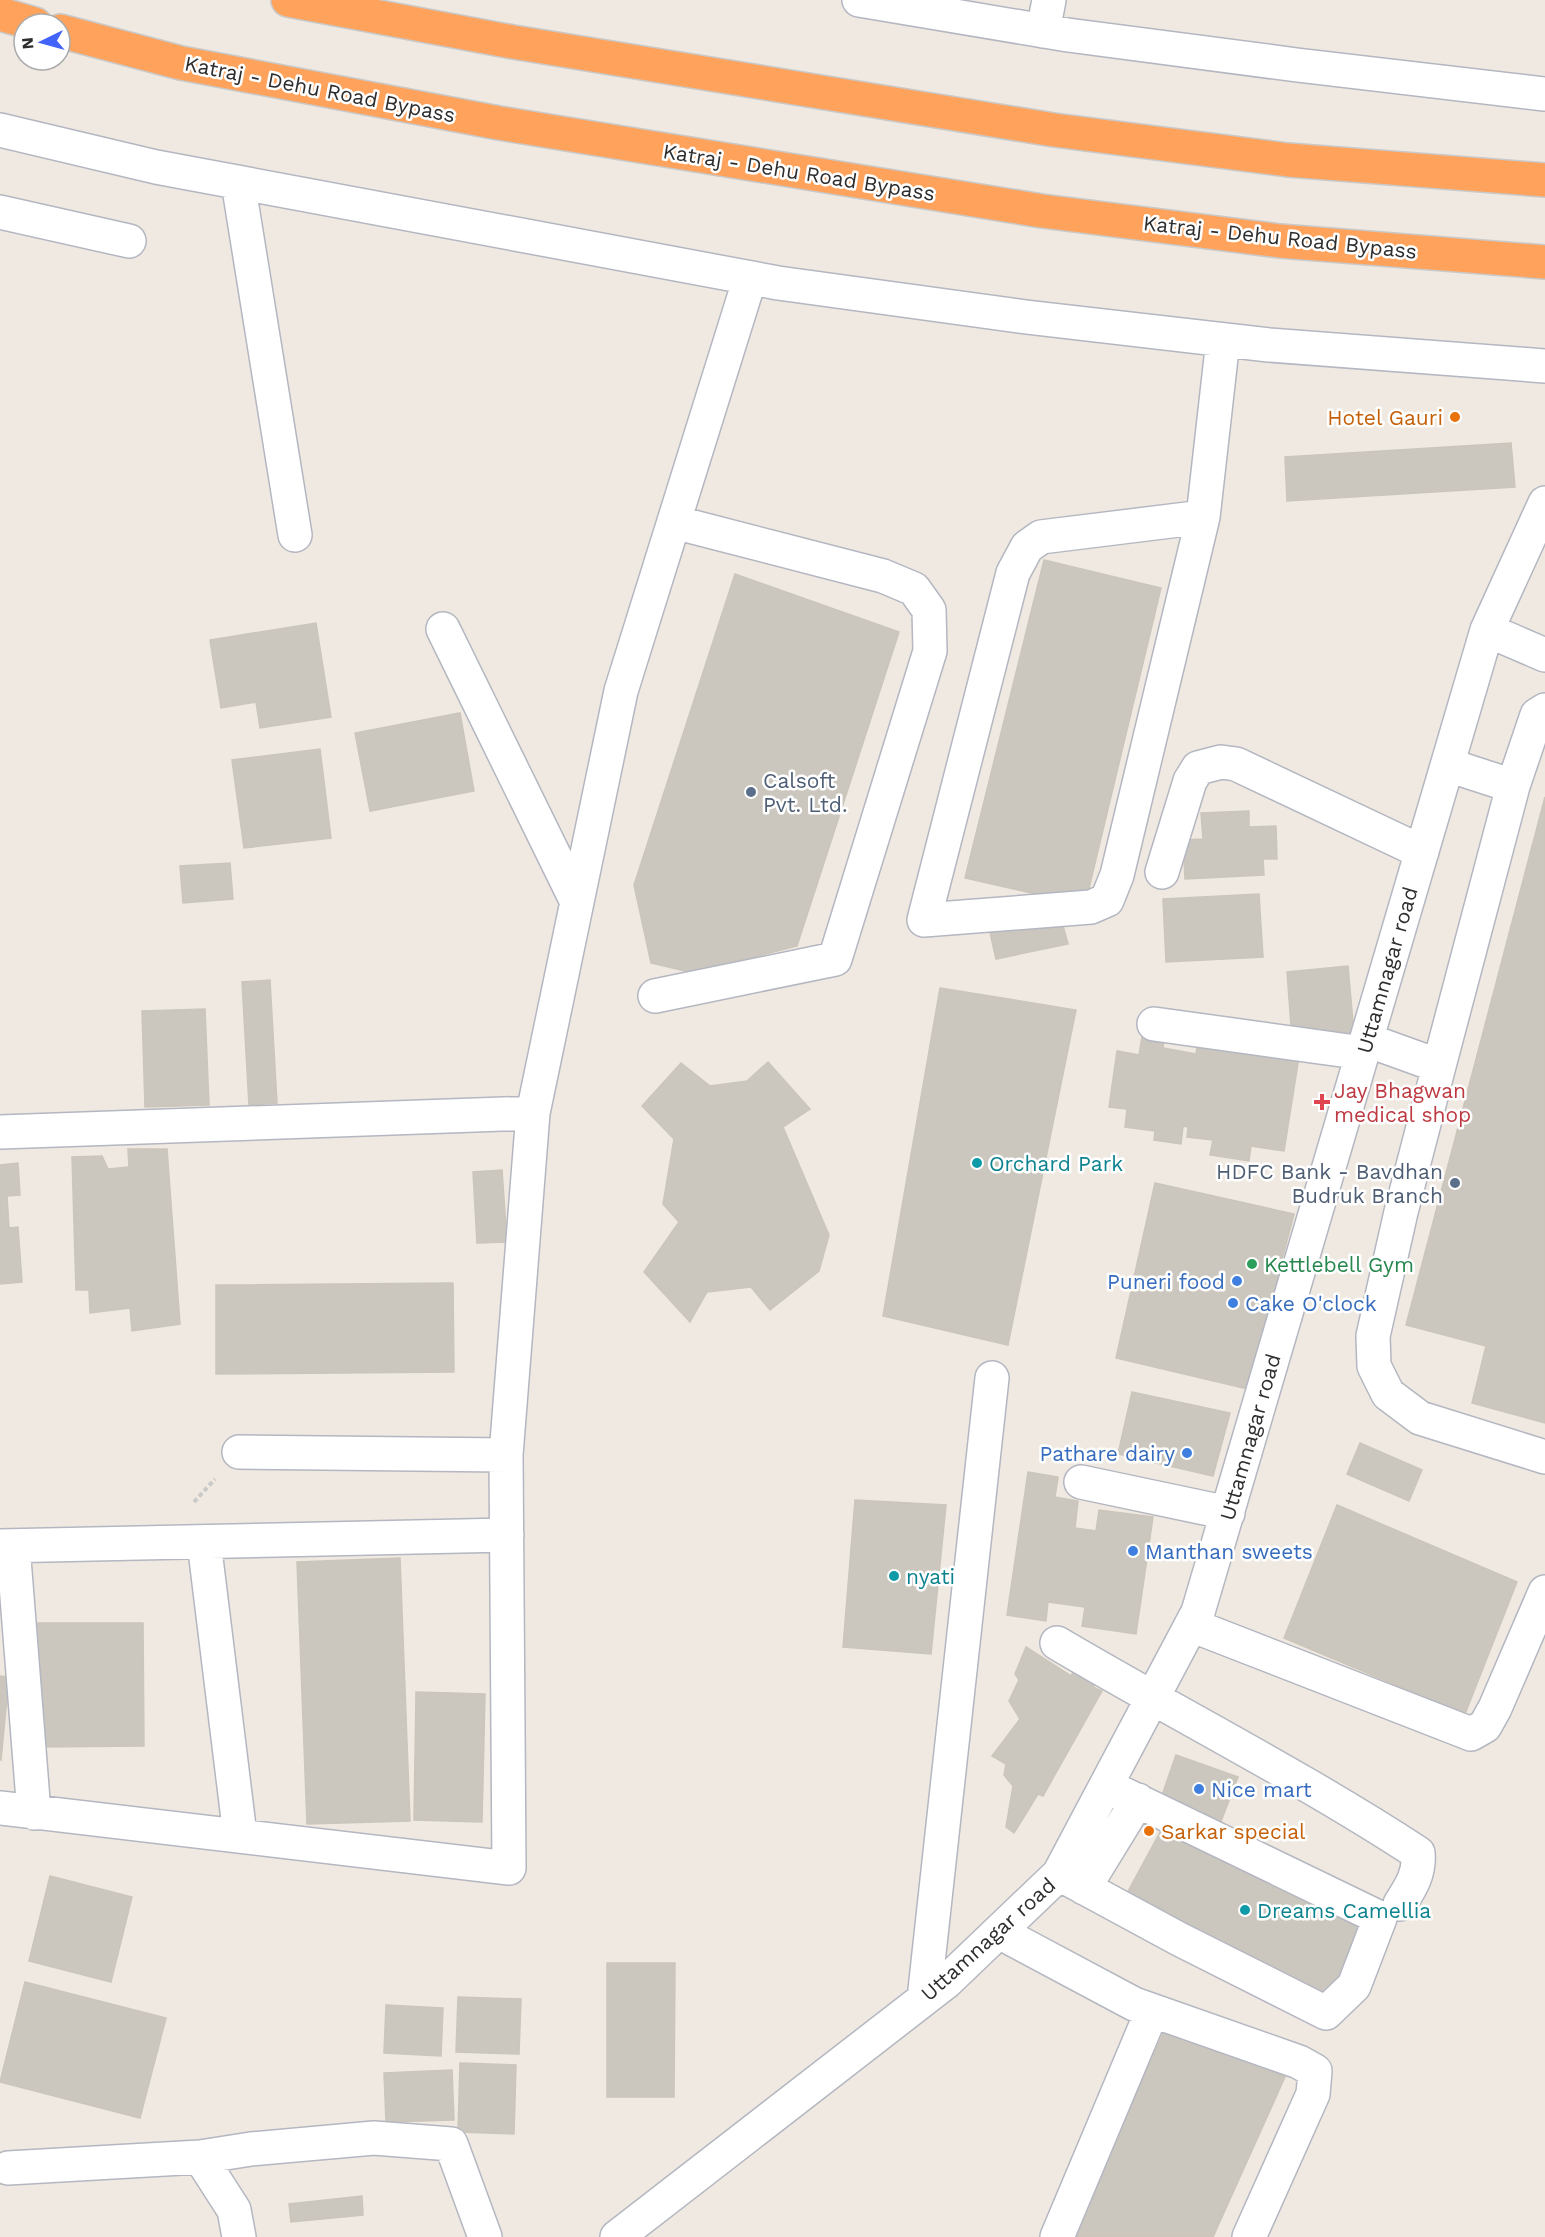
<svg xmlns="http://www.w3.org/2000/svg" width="1545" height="2237" viewBox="0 0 1545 2237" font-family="'Work Sans',sans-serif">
  <rect width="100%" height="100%" fill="#efe9e1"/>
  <path fill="#cbc7bf" stroke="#cbc5ba" stroke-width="1.5" d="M 1511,443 L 1515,487 L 1287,501 L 1285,457 Z
    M 1044,560 L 1161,588 L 1085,905 L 965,878 Z
    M 735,574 L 899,632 L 797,946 L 693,973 L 651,963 L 634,885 Z
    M 316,623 L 331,717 L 260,728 L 256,702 L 221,708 L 210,640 Z
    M 460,713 L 474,791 L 370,811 L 355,733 Z
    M 320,749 L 331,838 L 244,848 L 232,760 Z
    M 1545,797 L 1545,1423 L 1472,1403 L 1486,1346 L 1406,1325 Z
    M 1249,811 L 1249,827 L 1276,826 L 1277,859 L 1263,859 L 1264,875 L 1185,879 L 1183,840 L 1203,839 L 1201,813 Z
    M 230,863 L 233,899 L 183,903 L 180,866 Z
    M 1259,894 L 1263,957 L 1166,962 L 1163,899 Z
    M 1059,911 L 1068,944 L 996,959 L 989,928 Z
    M 1348,966 L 1354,1034 L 1292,1039 L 1287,972 Z
    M 270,980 L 277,1103 L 249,1105 L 242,982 Z
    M 940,988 L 1076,1010 L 1008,1345 L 883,1316 Z
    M 205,1009 L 209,1105 L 145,1107 L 142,1011 Z
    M 1142,1037 L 1164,1041 L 1163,1048 L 1196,1054 L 1198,1040 L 1299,1057 L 1284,1151 L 1251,1146 L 1249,1161 L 1210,1155 L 1213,1140 L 1187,1137 L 1188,1127 L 1183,1126 L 1181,1144 L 1154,1140 L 1155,1131 L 1125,1127 L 1127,1109 L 1109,1107 L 1117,1051 L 1139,1055 Z
    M 768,1062 L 810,1109 L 783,1127 L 829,1235 L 819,1271 L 770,1310 L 751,1287 L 707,1292 L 690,1322 L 644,1272 L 679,1222 L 663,1204 L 674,1139 L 642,1106 L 681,1063 L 710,1086 L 747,1081 Z
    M 128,1149 L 167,1149 L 180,1324 L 132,1331 L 130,1308 L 90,1313 L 89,1290 L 76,1290 L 72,1157 L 102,1156 L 108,1169 L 129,1167 Z
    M 18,1163 L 20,1195 L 7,1196 L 9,1228 L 18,1227 L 22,1282 L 0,1284 L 0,1165 Z
    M 502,1170 L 507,1242 L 477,1243 L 473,1172 Z
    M 1155,1183 L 1294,1214 L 1248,1389 L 1116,1358 Z
    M 453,1283 L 454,1372 L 216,1374 L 216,1285 Z
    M 1132,1392 L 1230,1413 L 1213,1476 L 1118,1454 Z
    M 1360,1443 L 1422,1470 L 1409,1501 L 1347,1474 Z
    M 1028,1472 L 1058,1477 L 1055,1497 L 1078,1501 L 1075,1528 L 1096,1531 L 1099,1510 L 1153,1517 L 1136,1634 L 1082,1626 L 1085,1607 L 1048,1602 L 1046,1621 L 1007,1615 Z
    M 855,1500 L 946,1505 L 931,1654 L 843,1647 Z
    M 855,1500 L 946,1505 L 931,1654 L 843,1647 Z
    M 1337,1505 L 1517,1582 L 1465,1714 L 1284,1638 Z
    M 400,1558 L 410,1821 L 307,1824 L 297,1562 Z
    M 33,1623 L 143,1623 L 144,1746 L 35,1747 Z
    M 1026,1647 L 1071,1676 L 1078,1664 L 1101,1677 L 1093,1687 L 1102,1691 L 1043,1796 L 1038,1794 L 1014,1833 L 1006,1827 L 1013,1786 L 1004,1775 L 1006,1764 L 992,1756 L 1020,1719 L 1009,1701 L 1019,1680 L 1015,1674 Z
    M 0,1676 L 9,1677 L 1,1760 L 0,1759 Z
    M 416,1692 L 485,1694 L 482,1822 L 414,1820 Z
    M 1176,1755 L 1238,1777 L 1220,1824 L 1160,1801 Z
    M 1165,1823 L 1365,1924 L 1330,2003 L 1125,1897 Z
    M 50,1876 L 132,1897 L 111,1982 L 29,1961 Z
    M 607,1963 L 675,1963 L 674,2097 L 607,2097 Z
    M 25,1982 L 166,2018 L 140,2118 L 0,2082 Z
    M 458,1997 L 521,1999 L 519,2054 L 456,2052 Z
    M 386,2005 L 443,2008 L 441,2056 L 384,2053 Z
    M 1167,2025 L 1285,2077 L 1213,2237 L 1072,2237 Z
    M 460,2063 L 516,2065 L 514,2134 L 458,2132 Z
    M 452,2070 L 454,2120 L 386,2122 L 384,2073 Z
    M 362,2196 L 363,2215 L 291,2222 L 289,2204 Z"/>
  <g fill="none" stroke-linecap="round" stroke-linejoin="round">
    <defs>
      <path id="minor" d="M 859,0 L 1068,35 L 1297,65 L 1545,94
        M 1043,31 L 1049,0
        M 0,130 L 156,167 L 778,283 L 1026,317 L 1269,345 L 1545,366
        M 238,182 L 295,535
        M 0,212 L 129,241
        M 1203,517 L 1041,537 L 1027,547 L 1013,573 L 924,920 L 1091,907 L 1107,900 L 1117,875 L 1203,517 L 1223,340
        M 443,629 L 577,902
        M 1487,630 L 1545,655
        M 1513,786 L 1537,715 L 1545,710
        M 1162,872 L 1190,781 L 1198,768 L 1221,762 L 1236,764 L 1422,852
        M 655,996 L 835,959 L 930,651 L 929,610 L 914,589 L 883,576 L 674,522
        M 1154,1024 L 1363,1053
        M 1367,1040 L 1439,1066 L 1513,786 L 1448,765
        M 1439,1066 L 1401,1212 L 1373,1336 L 1374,1366 L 1388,1394 L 1420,1418 L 1545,1457
        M 0,1132 L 533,1113
        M 239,1452 L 506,1455
        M 1081,1482 L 1228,1513
        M 204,1542 L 240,1835
        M 0,1546 L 507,1535
        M 13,1546 L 34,1813
        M 1191,1625 L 1471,1734 L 1485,1726 L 1495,1708 L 1545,1592
        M 1057,1643 C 1177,1714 1302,1777 1418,1853 C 1420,1873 1411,1887 1400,1904
        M 0,1808 L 509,1868 L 506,1455 L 533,1113 L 621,691 L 750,278
        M 1059,1874 L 1179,1939 L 1326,2013 L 1354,1986 L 1380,1918 L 1107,1786
        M 1084,1888 L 1138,1800
        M 999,1932 L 1134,2004 L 1299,2062 L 1315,2071 L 1313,2094 L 1249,2237
        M 924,1999 L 992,1378
        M 200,2157 L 251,2149 L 374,2138 L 451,2144 L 485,2237
        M 8,2168 L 200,2157 L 234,2210 L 239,2237
        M 617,2237 L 946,1982 L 1059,1874 L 1198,1612 L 1487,630 L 1545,503
        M 1057,2237 L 1152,2011"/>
      <path id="highway" d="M 288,0 L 513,42 L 1054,130 L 1288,160 L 1545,180
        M 0,14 L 35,24
        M 60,31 L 181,63 L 499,123 L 1042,211 L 1280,241 L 1545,262"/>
    </defs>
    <use href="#minor" stroke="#b4b7c1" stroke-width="36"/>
    <use href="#highway" stroke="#c9c9c9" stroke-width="36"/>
    <path stroke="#c9c9c9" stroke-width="4" stroke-dasharray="4.5 3" stroke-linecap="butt" d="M 194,1502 L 215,1479"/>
    <use href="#minor" stroke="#fff" stroke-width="33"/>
    <use href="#highway" stroke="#ffa35c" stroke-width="33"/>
  </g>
  <g fill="#e8710a" stroke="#fff" stroke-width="2">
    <circle cx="1455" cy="417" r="6"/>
    <circle cx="1149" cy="1831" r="6"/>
  </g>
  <g fill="#5c6f8a" stroke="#fff" stroke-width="2">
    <circle cx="751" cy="792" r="6"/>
    <circle cx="1455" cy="1183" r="6"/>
  </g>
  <path fill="#e0444e" stroke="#fff" stroke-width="2" d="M1319 1093h6v6h6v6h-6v6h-6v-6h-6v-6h6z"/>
  <g fill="#0f9aa8" stroke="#fff" stroke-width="2">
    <circle cx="977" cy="1163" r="6"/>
    <circle cx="894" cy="1576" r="6"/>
    <circle cx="1245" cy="1910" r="6"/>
  </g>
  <circle fill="#2e9e5b" stroke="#fff" stroke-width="2" cx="1252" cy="1264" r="6"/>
  <g fill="#3f7fe0" stroke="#fff" stroke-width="2">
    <circle cx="1237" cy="1281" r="6"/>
    <circle cx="1233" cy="1303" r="6"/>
    <circle cx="1187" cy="1453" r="6"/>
    <circle cx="1133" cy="1551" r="6"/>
    <circle cx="1199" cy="1789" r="6"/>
  </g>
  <g text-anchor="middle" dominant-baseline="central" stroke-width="5" stroke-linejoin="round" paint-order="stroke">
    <g font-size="21" fill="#2e2e2e" stroke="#fff">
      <text transform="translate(320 89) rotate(11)">Katraj - Dehu Road Bypass</text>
      <text transform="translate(799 172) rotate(9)">Katraj - Dehu Road Bypass</text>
      <text transform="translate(1280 237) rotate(6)">Katraj - Dehu Road Bypass</text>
      <text transform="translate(1387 970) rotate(-74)">Uttamnagar road</text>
      <text transform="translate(1250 1437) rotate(-74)">Uttamnagar road</text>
      <text transform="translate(988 1939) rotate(-42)">Uttamnagar road</text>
    </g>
    <g font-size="21" fill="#c56008" stroke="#fff" text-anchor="end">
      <text x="1443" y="417">Hotel Gauri</text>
      <text x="1161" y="1831" text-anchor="start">Sarkar special</text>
    </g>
    <g font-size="21" fill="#4e5e75" stroke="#fff" text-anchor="start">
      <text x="763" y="780">Calsoft<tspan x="763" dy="24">Pvt. Ltd.</tspan></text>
      <text x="1443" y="1171" text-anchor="end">HDFC Bank - Bavdhan<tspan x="1443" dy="24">Budruk Branch</tspan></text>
    </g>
    <g font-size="21" fill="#be3a42" stroke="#fff" text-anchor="start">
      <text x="1334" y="1090">Jay Bhagwan<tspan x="1334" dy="24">medical shop</tspan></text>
    </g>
    <g font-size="21" fill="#0d838f" stroke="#fff" text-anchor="start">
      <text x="989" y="1163">Orchard Park</text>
      <text x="906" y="1576">nyati</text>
      <text x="1257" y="1910">Dreams Camellia</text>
    </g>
    <g font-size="21" fill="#27864d" stroke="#fff" text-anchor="start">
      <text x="1264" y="1264">Kettlebell Gym</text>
    </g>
    <g font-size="21" fill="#366cbe" stroke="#fff" text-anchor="start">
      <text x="1225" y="1281" text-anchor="end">Puneri food</text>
      <text x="1245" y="1303">Cake O'clock</text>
      <text x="1175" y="1453" text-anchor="end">Pathare dairy</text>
      <text x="1145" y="1551">Manthan sweets</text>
      <text x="1211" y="1789">Nice mart</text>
    </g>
  </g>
  <g transform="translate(42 42) rotate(265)"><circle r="28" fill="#ffffff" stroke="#ababab" stroke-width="1.5"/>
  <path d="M0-4.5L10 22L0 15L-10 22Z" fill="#4264fb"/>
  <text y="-9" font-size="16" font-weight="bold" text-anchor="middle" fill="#2e2e2e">N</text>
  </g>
</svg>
